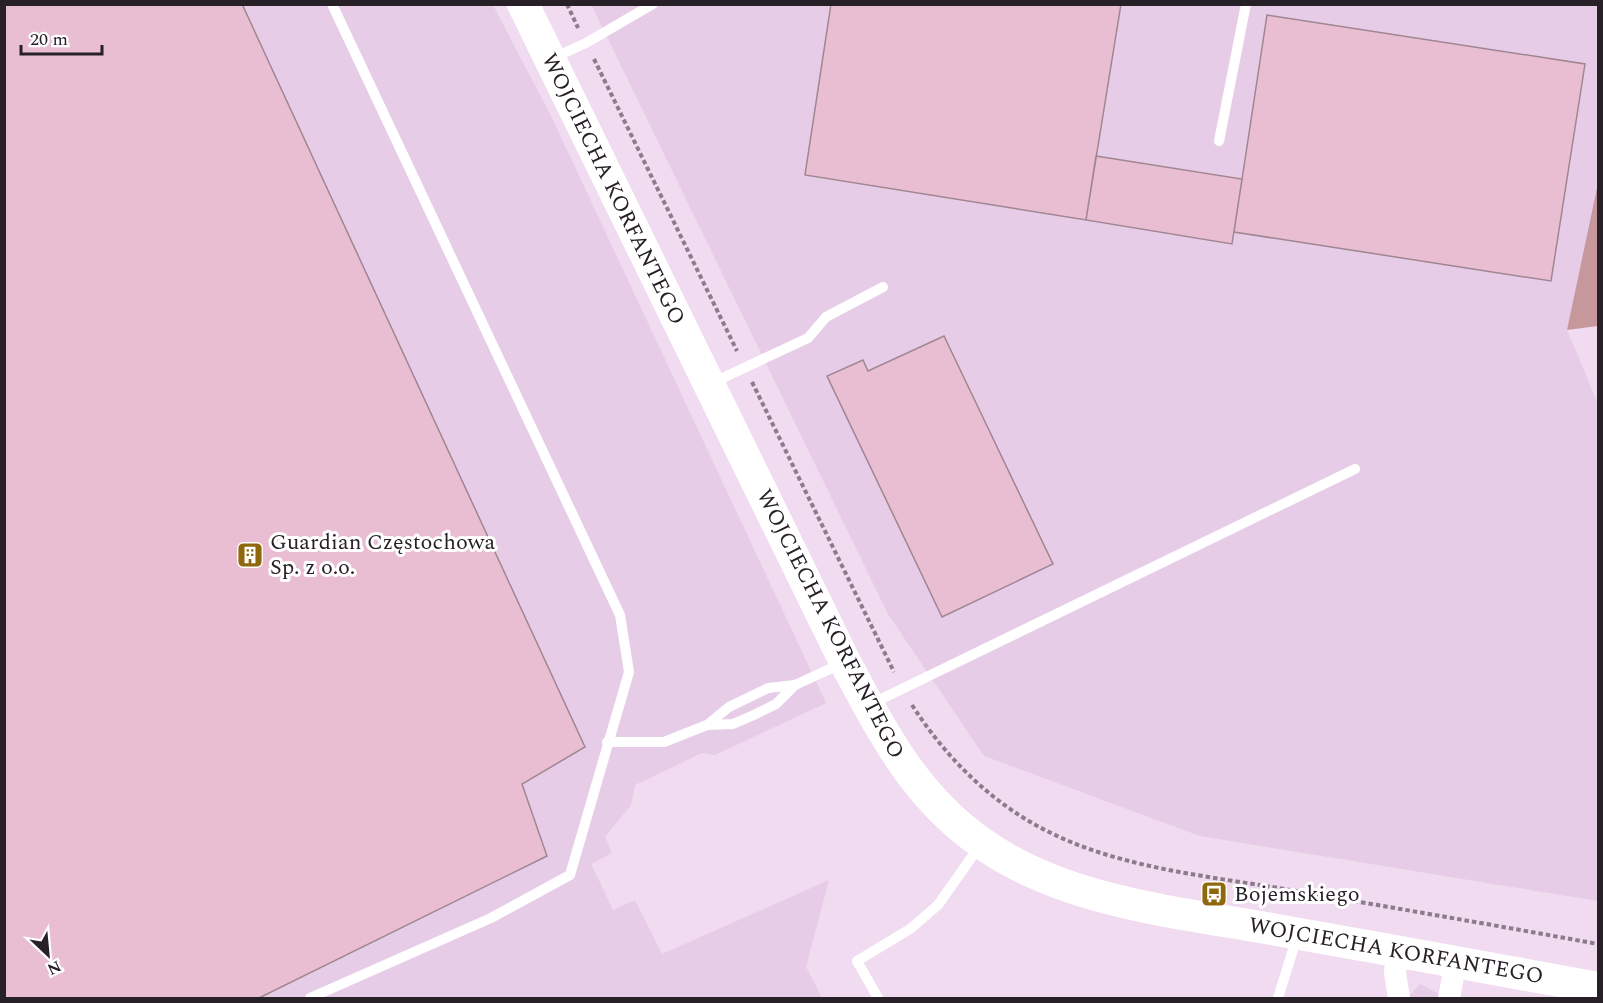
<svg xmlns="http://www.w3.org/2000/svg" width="1603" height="1003" viewBox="0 0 1603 1003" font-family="Spectral,serif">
  <rect width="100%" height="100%" fill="#f0dbf0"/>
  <path fill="#e6cce6" d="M 591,4 L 1598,5 L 1598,183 L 1567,330 L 1598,404 L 1598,901 L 1200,836 L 984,756 L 888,614 Z
    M 5,5 L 493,5 L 552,118 L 826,703 L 715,755 L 702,753 L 635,785 L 631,805 L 605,837 L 612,853 L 591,864 L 613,910 L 635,900 L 662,954 L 829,880 L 806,967 L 822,998 L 5,998 Z
    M 1420,984 L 1443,996 L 1457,998 L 1407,998 Z"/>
  <path fill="#c6979b" d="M 1598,183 L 1598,326 L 1567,330 Z"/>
  <path fill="#eabed2" stroke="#9f8691" stroke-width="1.5" d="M 4,4 L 242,4 L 585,747 L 522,784 L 547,856 L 259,998 L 4,998 Z
    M 831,4 L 1121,4 L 1086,220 L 805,175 Z
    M 1267,15 L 1585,64 L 1551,281 L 1234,232 Z
    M 1096,156 L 1242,179 L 1232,244 L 1086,220 Z
    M 944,336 L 1053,564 L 942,617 L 827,376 L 863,360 L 868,371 Z"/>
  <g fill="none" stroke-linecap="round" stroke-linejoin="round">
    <path stroke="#8a7c8a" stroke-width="4" stroke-dasharray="4.5 3" stroke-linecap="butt" d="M 567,4 L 578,28
      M 594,59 L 737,351
      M 752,382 L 894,672
      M 912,705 C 946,758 993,805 1051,833 C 1122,868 1207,876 1284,889 C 1389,907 1494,925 1598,944"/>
    <path stroke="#fff" stroke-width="10" d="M 553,58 L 586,43 L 653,4
      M 1219,141 L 1246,4
      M 712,383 L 808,338 L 826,317 L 883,287
      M 871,704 L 1355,469
      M 708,725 L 733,724 L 756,714 L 776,704 L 795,685 L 843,663
      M 607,742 L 664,742 L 707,725 L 729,707 L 768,688 L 795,685
      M 310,998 L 491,918 L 570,875 L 629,672 L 620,615 L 332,4
      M 878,998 L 857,961 L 910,929 L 938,905 L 981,844
      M 1278,998 L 1297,937"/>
    <path stroke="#fff" stroke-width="22" d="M 1397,951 L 1395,973 L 1399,998
      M 1449,998 L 1456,961"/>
    <path stroke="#fff" stroke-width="32" d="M 523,4 L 845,662 C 883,733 915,797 983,844 C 1067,903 1179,912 1277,930 C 1384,949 1492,968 1598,988"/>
  </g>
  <defs>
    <symbol id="building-square" viewBox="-11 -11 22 22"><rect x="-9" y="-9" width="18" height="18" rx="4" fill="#8f680d" stroke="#fff"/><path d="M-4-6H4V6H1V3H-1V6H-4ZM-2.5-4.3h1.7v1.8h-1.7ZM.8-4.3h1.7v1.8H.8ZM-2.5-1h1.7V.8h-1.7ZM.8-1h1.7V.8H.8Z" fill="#fff"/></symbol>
    <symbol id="bus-square" viewBox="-11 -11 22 22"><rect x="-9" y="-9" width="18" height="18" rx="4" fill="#8f680d" stroke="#fff"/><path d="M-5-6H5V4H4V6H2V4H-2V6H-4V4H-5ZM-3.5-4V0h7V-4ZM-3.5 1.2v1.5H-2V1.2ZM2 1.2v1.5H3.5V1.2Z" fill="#fff"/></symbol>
  </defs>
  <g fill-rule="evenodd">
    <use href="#building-square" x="235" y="540" width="30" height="30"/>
    <use href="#bus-square" x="1199" y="879" width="30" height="30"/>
  </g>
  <g text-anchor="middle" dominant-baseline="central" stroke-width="6" stroke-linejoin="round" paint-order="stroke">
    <g font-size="22" fill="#272027" stroke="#fff">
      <text transform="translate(613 189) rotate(64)">WOJCIECHA KORFANTEGO</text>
      <text transform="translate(830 624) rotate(63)">WOJCIECHA KORFANTEGO</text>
      <text transform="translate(1396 951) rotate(10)">WOJCIECHA KORFANTEGO</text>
    </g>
    <g font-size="22" fill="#272027" stroke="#fff" text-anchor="start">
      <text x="270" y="542">Guardian Częstochowa<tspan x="270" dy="25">Sp. z o.o.</tspan></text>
      <text x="1234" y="894">Bojemskiego</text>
    </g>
  </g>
  <rect width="1603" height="1003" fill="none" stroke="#272027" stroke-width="12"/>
  <g transform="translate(48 955) rotate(154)" stroke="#ffffff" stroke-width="4.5" paint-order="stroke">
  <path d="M0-4.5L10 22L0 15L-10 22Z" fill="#272027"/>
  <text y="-9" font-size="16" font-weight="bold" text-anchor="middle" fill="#272027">N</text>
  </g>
  <path d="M21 45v9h81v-9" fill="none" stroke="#272027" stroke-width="3"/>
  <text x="30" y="45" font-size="18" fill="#272027" stroke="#ffffff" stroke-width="4.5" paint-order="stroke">20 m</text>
</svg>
